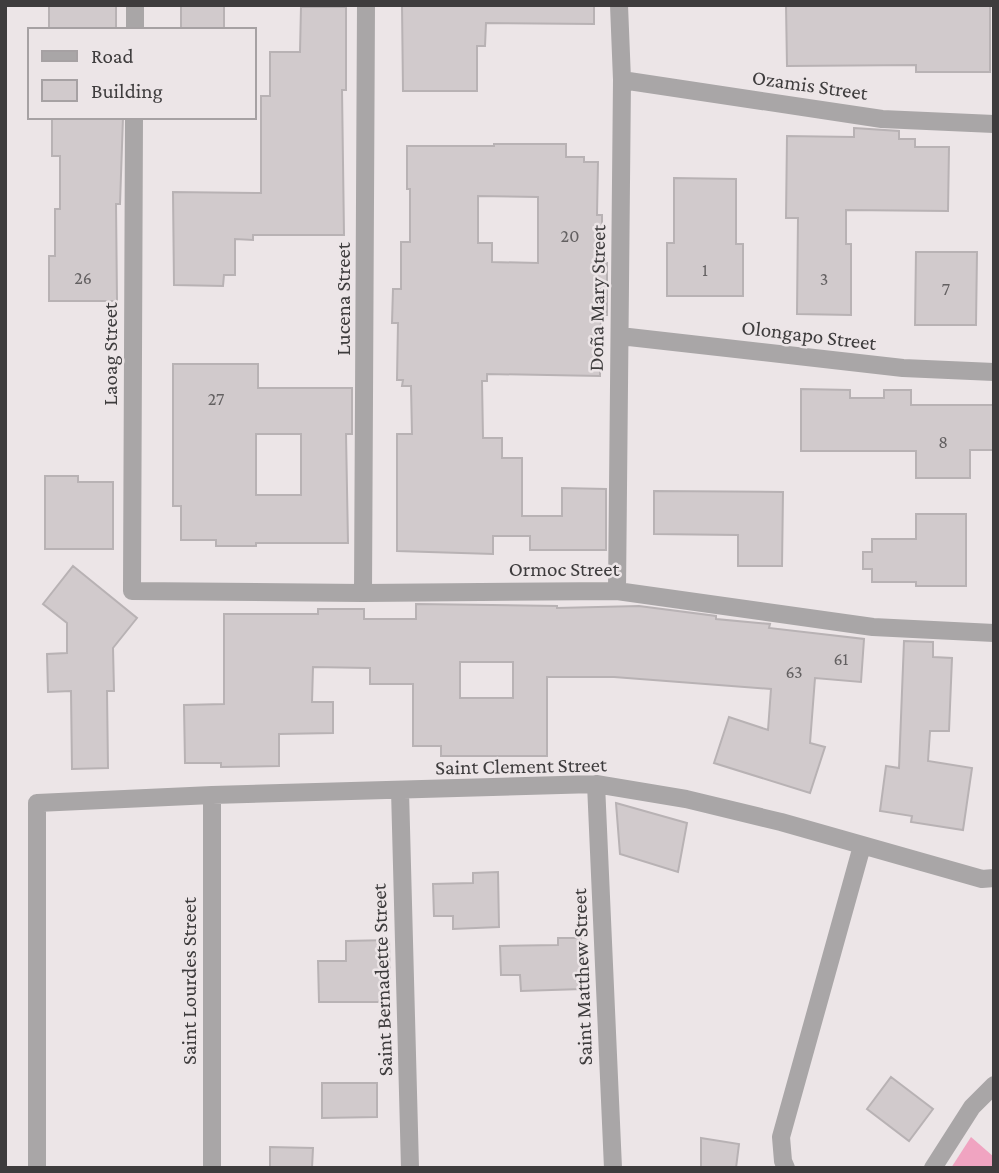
<svg xmlns="http://www.w3.org/2000/svg" width="999" height="1173" viewBox="0 0 999 1173" font-family="'Crimson Pro',serif">
  <rect width="100%" height="100%" fill="#ece5e7"/>
  <path fill="#f0a4c1" d="M 971,1137 L 994,1157 L 994,1168 L 951,1168 Z"/>
  <path fill="#d1cacc" stroke="#b8b2b4" stroke-width="2" fill-rule="evenodd" d="M 49,5 L 116,5 L 116,30 L 49,30 Z
    M 181,5 L 224,5 L 224,30 L 181,30 Z
    M 402,5 L 594,5 L 594,24 L 486,23 L 485,46 L 477,46 L 477,91 L 403,91 Z
    M 786,5 L 990,5 L 990,72 L 916,72 L 916,65 L 787,66 Z
    M 301,7 L 346,7 L 346,90 L 342,90 L 344,235 L 253,235 L 253,240 L 235,239 L 235,275 L 224,275 L 223,286 L 174,285 L 173,192 L 261,193 L 261,96 L 270,96 L 270,52 L 300,52 Z
    M 52,117 L 123,117 L 120,204 L 116,204 L 117,301 L 49,301 L 49,256 L 55,256 L 55,209 L 60,209 L 60,156 L 52,156 Z
    M 854,128 L 899,131 L 899,139 L 915,139 L 915,147 L 949,147 L 948,211 L 846,210 L 846,244 L 851,244 L 851,315 L 797,314 L 798,218 L 786,218 L 787,136 L 854,137 Z
    M 494,144 L 566,144 L 566,157 L 584,157 L 584,162 L 598,162 L 597,215 L 602,215 L 602,263 L 607,263 L 607,315 L 601,315 L 600,376 L 487,374 L 487,381 L 482,381 L 483,438 L 502,438 L 502,458 L 522,458 L 522,516 L 562,516 L 562,488 L 606,489 L 606,550 L 530,550 L 530,536 L 493,536 L 493,554 L 397,551 L 397,434 L 412,434 L 411,386 L 402,386 L 403,380 L 397,380 L 398,323 L 392,323 L 393,289 L 401,289 L 401,242 L 410,242 L 410,189 L 407,189 L 407,146 L 494,146 ZM 478,196 L 538,197 L 538,263 L 492,262 L 492,243 L 478,243 Z
    M 674,178 L 736,179 L 736,244 L 743,244 L 743,296 L 667,296 L 667,243 L 674,243 Z
    M 916,252 L 977,252 L 976,325 L 915,325 Z
    M 173,364 L 258,364 L 258,388 L 352,388 L 352,434 L 346,434 L 348,543 L 256,543 L 256,546 L 216,546 L 216,540 L 181,540 L 181,506 L 173,506 ZM 256,434 L 301,434 L 301,495 L 256,495 Z
    M 801,389 L 850,390 L 850,398 L 884,398 L 884,390 L 911,390 L 911,405 L 994,405 L 994,450 L 970,450 L 970,478 L 916,478 L 916,451 L 801,451 Z
    M 45,476 L 78,476 L 78,482 L 113,482 L 113,549 L 45,549 Z
    M 654,491 L 783,492 L 782,566 L 738,566 L 738,535 L 654,534 Z
    M 916,514 L 966,514 L 966,586 L 916,586 L 916,582 L 872,582 L 872,569 L 863,569 L 863,552 L 872,552 L 872,539 L 916,539 Z
    M 73,566 L 137,618 L 113,648 L 114,691 L 107,691 L 108,768 L 72,769 L 71,691 L 48,692 L 47,654 L 67,653 L 67,623 L 43,604 Z
    M 416,604 L 557,606 L 557,608 L 639,606 L 716,616 L 716,619 L 770,624 L 769,628 L 864,639 L 861,682 L 815,678 L 810,743 L 825,747 L 810,793 L 714,763 L 729,717 L 768,730 L 771,689 L 614,677 L 547,677 L 547,756 L 441,756 L 441,746 L 413,746 L 413,684 L 370,684 L 370,668 L 313,667 L 312,702 L 333,702 L 333,733 L 279,734 L 279,766 L 221,767 L 221,763 L 185,763 L 184,705 L 224,704 L 224,614 L 318,614 L 318,609 L 364,609 L 364,619 L 416,619 ZM 460,662 L 513,662 L 513,698 L 460,698 Z
    M 904,641 L 933,642 L 933,657 L 952,658 L 949,731 L 930,731 L 928,761 L 972,768 L 963,830 L 911,822 L 912,816 L 880,811 L 886,766 L 899,768 Z
    M 616,803 L 687,823 L 678,872 L 620,854 Z
    M 498,872 L 499,927 L 453,929 L 453,916 L 434,916 L 433,884 L 473,883 L 473,873 Z
    M 558,938 L 581,938 L 582,989 L 521,991 L 520,975 L 501,975 L 500,946 L 558,945 Z
    M 389,940 L 390,1002 L 319,1002 L 318,961 L 346,961 L 346,941 Z
    M 891,1077 L 933,1109 L 909,1141 L 867,1109 Z
    M 322,1083 L 377,1083 L 377,1117 L 322,1118 Z
    M 701,1138 L 739,1144 L 736,1168 L 701,1168 Z
    M 270,1147 L 313,1148 L 312,1168 L 270,1168 Z"/>
  <g fill="none" stroke-linecap="round" stroke-linejoin="round">
    <path stroke="#a9a6a7" stroke-width="18" d="M 135,30 L 135,5
      M 622,80 L 882,119 L 994,124
      M 134,117 L 132,591 L 363,593 L 617,591 L 873,627 L 994,633
      M 620,336 L 903,368 L 994,372
      M 617,591 L 622,80 L 619,5
      M 363,593 L 366,5
      M 596,784 L 613,1168
      M 400,790 L 410,1168
      M 37,1168 L 37,803 L 212,795 L 596,784 L 686,799 L 781,822 L 982,879 L 994,878
      M 212,1168 L 212,795
      M 786,1168 L 783,1161 L 781,1137 L 862,846
      M 933,1168 L 972,1107 L 994,1085"/>
  </g>
  <g text-anchor="middle" dominant-baseline="central" stroke-width="5" stroke-linejoin="round" paint-order="stroke">
    <g font-size="18" fill="#636061">
      <text x="570" y="236">20</text>
      <text x="705" y="270">1</text>
      <text x="83" y="278">26</text>
      <text x="824" y="279">3</text>
      <text x="946" y="289">7</text>
      <text x="216" y="399">27</text>
      <text x="943" y="442">8</text>
      <text x="841" y="659">61</text>
      <text x="794" y="672">63</text>
    </g>
    <g font-size="21" fill="#3e3c3d" stroke="#ece5e7">
      <text transform="translate(810 85) rotate(8)">Ozamis Street</text>
      <text transform="translate(597 298) rotate(-89)">Doña Mary Street</text>
      <text transform="translate(343 299) rotate(-90)">Lucena Street</text>
      <text transform="translate(809 335) rotate(7)">Olongapo Street</text>
      <text transform="translate(110 354) rotate(-90)">Laoag Street</text>
      <text x="564" y="569">Ormoc Street</text>
      <text transform="translate(521 766) rotate(-1)">Saint Clement Street</text>
      <text transform="translate(582 977) rotate(-92)">Saint Matthew Street</text>
      <text transform="translate(382 980) rotate(-92)">Saint Bernadette Street</text>
      <text transform="translate(189 981) rotate(-90)">Saint Lourdes Street</text>
    </g>
  </g>
  <rect width="999" height="1173" fill="none" stroke="#3e3c3d" stroke-width="14"/>
  <rect x="28" y="28" width="228" height="91" fill="#ece5e7" stroke="#a6a1a3" stroke-width="2"/>
  <rect x="42" y="51" width="35" height="10" fill="#a9a6a7" stroke="#a6a1a3" stroke-width="2"/>
  <text x="91" y="63" font-size="21" fill="#3e3c3d">Road</text>
  <rect x="42" y="80" width="35" height="21" fill="#d1cacc" stroke="#a6a1a3" stroke-width="2"/>
  <text x="91" y="98" font-size="21" fill="#3e3c3d">Building</text>
</svg>
